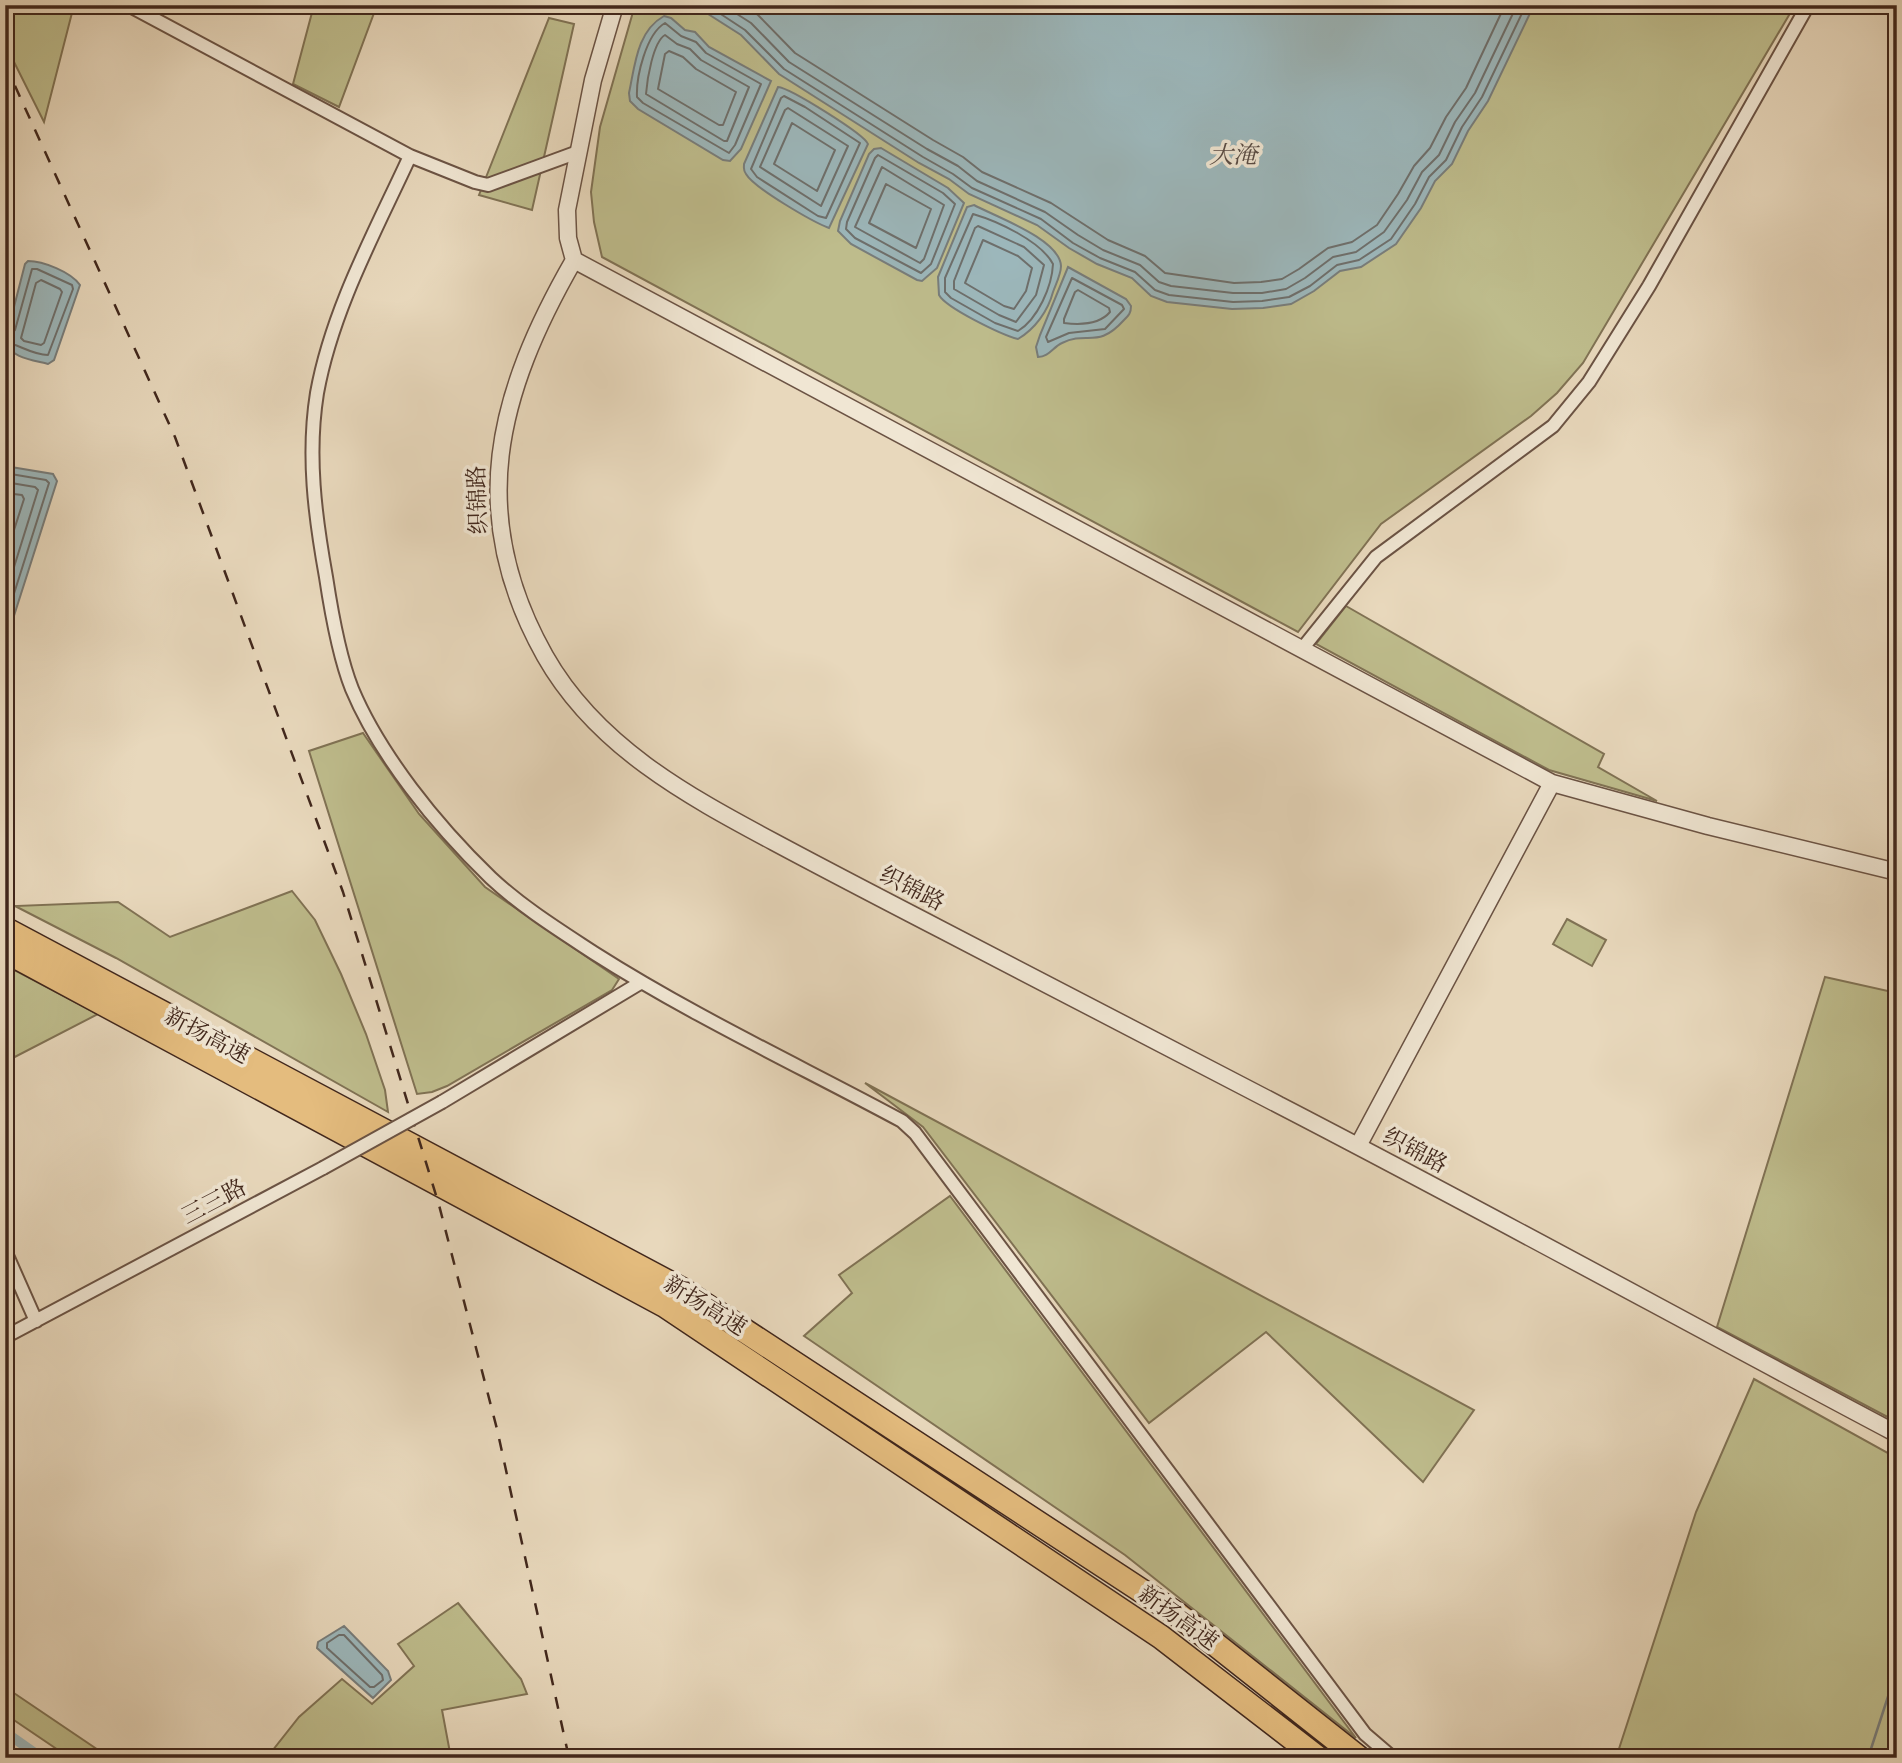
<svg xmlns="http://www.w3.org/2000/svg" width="1902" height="1763" viewBox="0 0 1902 1763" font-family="'Libre Bodoni','Noto Serif SC',serif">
  <rect width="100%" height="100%" fill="#e8d8bc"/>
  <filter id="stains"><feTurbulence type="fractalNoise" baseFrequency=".00286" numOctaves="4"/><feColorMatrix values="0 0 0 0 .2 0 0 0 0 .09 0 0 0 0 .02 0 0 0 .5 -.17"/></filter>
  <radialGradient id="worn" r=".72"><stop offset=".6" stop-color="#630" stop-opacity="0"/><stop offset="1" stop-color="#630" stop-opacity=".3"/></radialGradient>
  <path fill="#bebc8c" stroke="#807254" stroke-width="2" d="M 5,5 L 74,5 L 44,122 L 5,44 Z
    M 314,5 L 377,5 L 339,107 L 293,84 Z
    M 635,5 L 1795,5 L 1583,363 L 1557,393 L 1531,416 L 1381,524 L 1298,632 L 602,257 L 594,222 L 591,192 L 600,127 Z
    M 549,18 L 574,24 L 532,210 L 479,195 Z
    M 1346,606 L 1604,754 L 1598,767 L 1657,801 L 1549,770 L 1316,644 Z
    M 363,733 L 419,814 L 485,887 L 619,979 L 612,990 L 447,1086 L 432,1092 L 417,1094 L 309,751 Z
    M 292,891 L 315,920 L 341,974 L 366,1034 L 385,1090 L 388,1112 L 116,958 L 15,906 L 118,902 L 170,937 Z
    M 1567,919 L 1606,940 L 1592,966 L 1553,944 Z
    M 5,965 L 98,1014 L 5,1062 Z
    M 1825,977 L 1897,993 L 1897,1422 L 1717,1327 Z
    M 865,1083 L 1474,1410 L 1423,1482 L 1266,1332 L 1149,1423 L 923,1127 Z
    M 950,1196 L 1356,1738 L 1125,1555 L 804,1336 L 852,1293 L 839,1275 Z
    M 1754,1379 L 1897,1458 L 1897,1758 L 1616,1758 L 1696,1512 Z
    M 458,1603 L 521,1679 L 527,1694 L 442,1710 L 451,1758 L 274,1758 L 269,1755 L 299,1717 L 342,1679 L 372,1704 L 414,1666 L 398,1644 Z
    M 5,1687 L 110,1758 L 70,1758 L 5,1714 Z"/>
  <path fill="#9cb7bb" stroke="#787d7b" stroke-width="2" d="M 694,5 L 1534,5 L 1488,101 L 1468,131 L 1452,164 L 1435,181 L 1421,208 L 1396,244 L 1361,267 L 1340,271 L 1314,291 L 1291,304 L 1263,308 L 1232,309 L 1167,302 L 1151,296 L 1132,278 L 1097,264 L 1069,248 L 1037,225 L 969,194 L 949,179 L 919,163 L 779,74 L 741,35 Z
    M 664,16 L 671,18 L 685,30 L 695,32 L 709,47 L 771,81 L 741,149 L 730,161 L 723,160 L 638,109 L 630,101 L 629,93 C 635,65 637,31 664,16 Z
    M 778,87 C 790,88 864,134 868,144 L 829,228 C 813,222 754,188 746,174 C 743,170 744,169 744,164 Z
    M 881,148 L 948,188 L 964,203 L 937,268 L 922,281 L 917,280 L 851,244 L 838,231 L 840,221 L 869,154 L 874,149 Z
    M 974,205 C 994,216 1060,239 1061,266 C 1061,274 1056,284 1053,292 C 1048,311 1035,329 1018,339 C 1002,335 946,308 939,295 L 938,277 L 967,207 Z
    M 28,261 C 43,261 71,272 80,285 L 54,360 L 48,364 C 33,360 11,358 5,342 L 25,264 Z
    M 1068,267 L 1126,299 L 1131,306 C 1131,313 1129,315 1124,320 C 1097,350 1088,330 1062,343 C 1053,347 1049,357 1038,357 L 1036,347 L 1040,335 Z
    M 5,466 L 53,474 L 57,481 L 5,644 Z
    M 344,1626 L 388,1671 L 391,1680 L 373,1698 L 317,1648 L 318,1642 Z"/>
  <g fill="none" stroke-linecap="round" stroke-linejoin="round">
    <path stroke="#6e6f6c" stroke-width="2" d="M 707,5 L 745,30 L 784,69 L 923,157 L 953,174 L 972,188 L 1041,219 L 1073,243 L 1100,258 L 1135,272 L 1155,290 L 1169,295 L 1233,302 L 1262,301 L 1289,297 L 1310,286 L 1337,265 L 1359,260 L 1391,239 L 1415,204 L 1429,177 L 1446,160 L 1462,127 L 1482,97 L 1526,5
      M 723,5 L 751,23 L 789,62 L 927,149 L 958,166 L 977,181 L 1045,212 L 1078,235 L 1103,250 L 1140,265 L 1159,282 L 1171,286 L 1233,293 L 1262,293 L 1286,289 L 1305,278 L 1333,257 L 1356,252 L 1384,232 L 1407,200 L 1422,172 L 1439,155 L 1455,122 L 1475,93 L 1517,5
      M 743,5 L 758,15 L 795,53 L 933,140 L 963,157 L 982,172 L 1051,203 L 1108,240 L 1145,256 L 1165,273 L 1234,283 L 1261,282 L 1282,279 L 1299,269 L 1328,248 L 1352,242 L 1377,225 L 1398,194 L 1414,166 L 1430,148 L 1446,117 L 1466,88 L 1505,5
      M 665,23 L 681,36 L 696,42 L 706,53 L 761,84 L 735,145 L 729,153 L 643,103 L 637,97 C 636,77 646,34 665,23 Z
      M 665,35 L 677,44 L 690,49 L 701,60 L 749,87 L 727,141 L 724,141 L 646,94 C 647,80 653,42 665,35 Z
      M 669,51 L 683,57 L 696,69 L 736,92 L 723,125 L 719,125 L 658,89 L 665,54 Z
      M 784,96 L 805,107 L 860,143 L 826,218 L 818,216 L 757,177 L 751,169 L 781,98 Z
      M 788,108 L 848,146 L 821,206 L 760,167 L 785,110 Z
      M 792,123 L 835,150 L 817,191 L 774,164 Z
      M 878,155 L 943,193 L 955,204 L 931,264 L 921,273 L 855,238 L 846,229 L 847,222 L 875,158 Z
      M 882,167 L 944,205 L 924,259 L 920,263 L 855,227 Z
      M 886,184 L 931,209 L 916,248 L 869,223 Z
      M 973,214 C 997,221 1041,241 1053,264 C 1052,286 1038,319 1018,331 L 995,323 L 951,298 L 945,292 L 945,278 Z
      M 978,226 L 1024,247 L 1044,265 L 1036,295 L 1016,322 L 999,315 L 954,289 L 954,281 L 975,228 Z
      M 983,240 L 1018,256 L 1032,268 L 1026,291 L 1014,309 L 1004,306 L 965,283 Z
      M 1072,278 L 1122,305 L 1124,309 L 1105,329 L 1069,333 L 1048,342 L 1046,337 Z
      M 41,280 L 60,289 L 62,292 L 44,343 L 41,345 L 24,341 L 21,338 L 36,283 Z
      M 1078,290 L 1109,308 L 1110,312 C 1099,325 1080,325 1064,323 L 1064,319 L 1075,292 Z
      M 5,335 L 11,334 L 15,330 L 32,269 L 37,269 L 72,285 L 73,289 L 48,355 C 32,355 18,344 5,342
      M 5,473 L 46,480 L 49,483 L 5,622
      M 5,482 L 35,487 L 38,490 L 5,596
      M 5,493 L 22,495 L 24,499 L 5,558
      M 339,1635 L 344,1635 L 382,1675 L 383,1680 L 374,1687 L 370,1687 L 327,1648 L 327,1643 Z"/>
    <path stroke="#787d7b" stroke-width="2.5" d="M 1868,1758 L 1897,1669"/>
    <path stroke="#9cb7bb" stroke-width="10" d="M 5,1732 L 42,1758"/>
    <defs>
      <path id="minor" d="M 128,5 L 410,156 L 475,182 L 488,185 L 578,152
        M 410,156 C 375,232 332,310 317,393 C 307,455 315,516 326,577 C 331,610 340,659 352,689 C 367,725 387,756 411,788 C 435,820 462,850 491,878 C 522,907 559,930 594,953 C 693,1016 800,1066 902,1121 L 915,1133 L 1365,1734 L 1393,1758
        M 1302,649 L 1376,557 L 1553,426 L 1589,382 L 1649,286 L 1808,5
        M 442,1102 L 640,983
        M 5,1251 L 36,1321
        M 5,1337 L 323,1168"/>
      <path id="tertiary" d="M 615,5 L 593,80 L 567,210 L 568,238 L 574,260 C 497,394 465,514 545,656 C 596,746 686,795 774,842 C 830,872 886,901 942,930 C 1055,989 1167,1047 1279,1105 C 1486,1212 1691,1325 1897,1434
        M 574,260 L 1552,783 L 1708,826 L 1897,872
        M 1358,1146 L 1552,783"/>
      <path id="motorway" d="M 5,929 L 681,1289 L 1177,1614 L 1359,1758
        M 5,951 L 664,1305 L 1161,1637 L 1318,1758"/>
    </defs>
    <use href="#minor" stroke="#6b5344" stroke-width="16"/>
    <use href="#tertiary" stroke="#6b5344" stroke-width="19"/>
    <use href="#motorway" stroke="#41271c" stroke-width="26"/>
    <use href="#minor" stroke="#f0e6d3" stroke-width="12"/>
    <use href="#tertiary" stroke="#f0e6d3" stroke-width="16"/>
    <use href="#motorway" stroke="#e4bc7e" stroke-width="23"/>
    <path stroke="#41271c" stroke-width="2.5" stroke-dasharray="12 12" stroke-linecap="butt" d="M 5,64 L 175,437 L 343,892 L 439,1205 L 497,1429 L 569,1758"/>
    <defs>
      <path id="minor-bridge" d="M 323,1168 L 442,1102"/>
    </defs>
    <use href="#minor-bridge" stroke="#6b5344" stroke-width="16" stroke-linecap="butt"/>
    <use href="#minor-bridge" stroke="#f0e6d3" stroke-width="12"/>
  </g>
  <g text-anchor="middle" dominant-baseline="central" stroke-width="7" stroke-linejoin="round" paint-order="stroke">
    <g font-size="23" fill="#41271c" stroke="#f0e6d3">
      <text transform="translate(478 500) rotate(-92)">织锦路</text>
      <text transform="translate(912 889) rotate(27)">织锦路</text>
      <text transform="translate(207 1036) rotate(28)">新扬高速</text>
      <text transform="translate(1415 1151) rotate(28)">织锦路</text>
      <text transform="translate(214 1202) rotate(-28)">三三路</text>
      <text transform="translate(705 1306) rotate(32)">新扬高速</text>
      <text transform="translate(1178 1618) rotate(36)">新扬高速</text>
    </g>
    <g font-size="24" font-style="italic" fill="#584b44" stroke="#f0e6d3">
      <text x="1233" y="156">大淹</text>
    </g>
  </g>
  <rect width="1902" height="1763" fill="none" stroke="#e8d8bc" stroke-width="28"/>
  <rect x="7" y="7" width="1888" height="1749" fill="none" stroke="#41271c" stroke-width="3.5"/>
  <rect x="14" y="14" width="1874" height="1735" fill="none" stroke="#41271c" stroke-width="2"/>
  <rect width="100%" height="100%" filter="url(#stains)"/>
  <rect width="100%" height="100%" fill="url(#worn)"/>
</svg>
